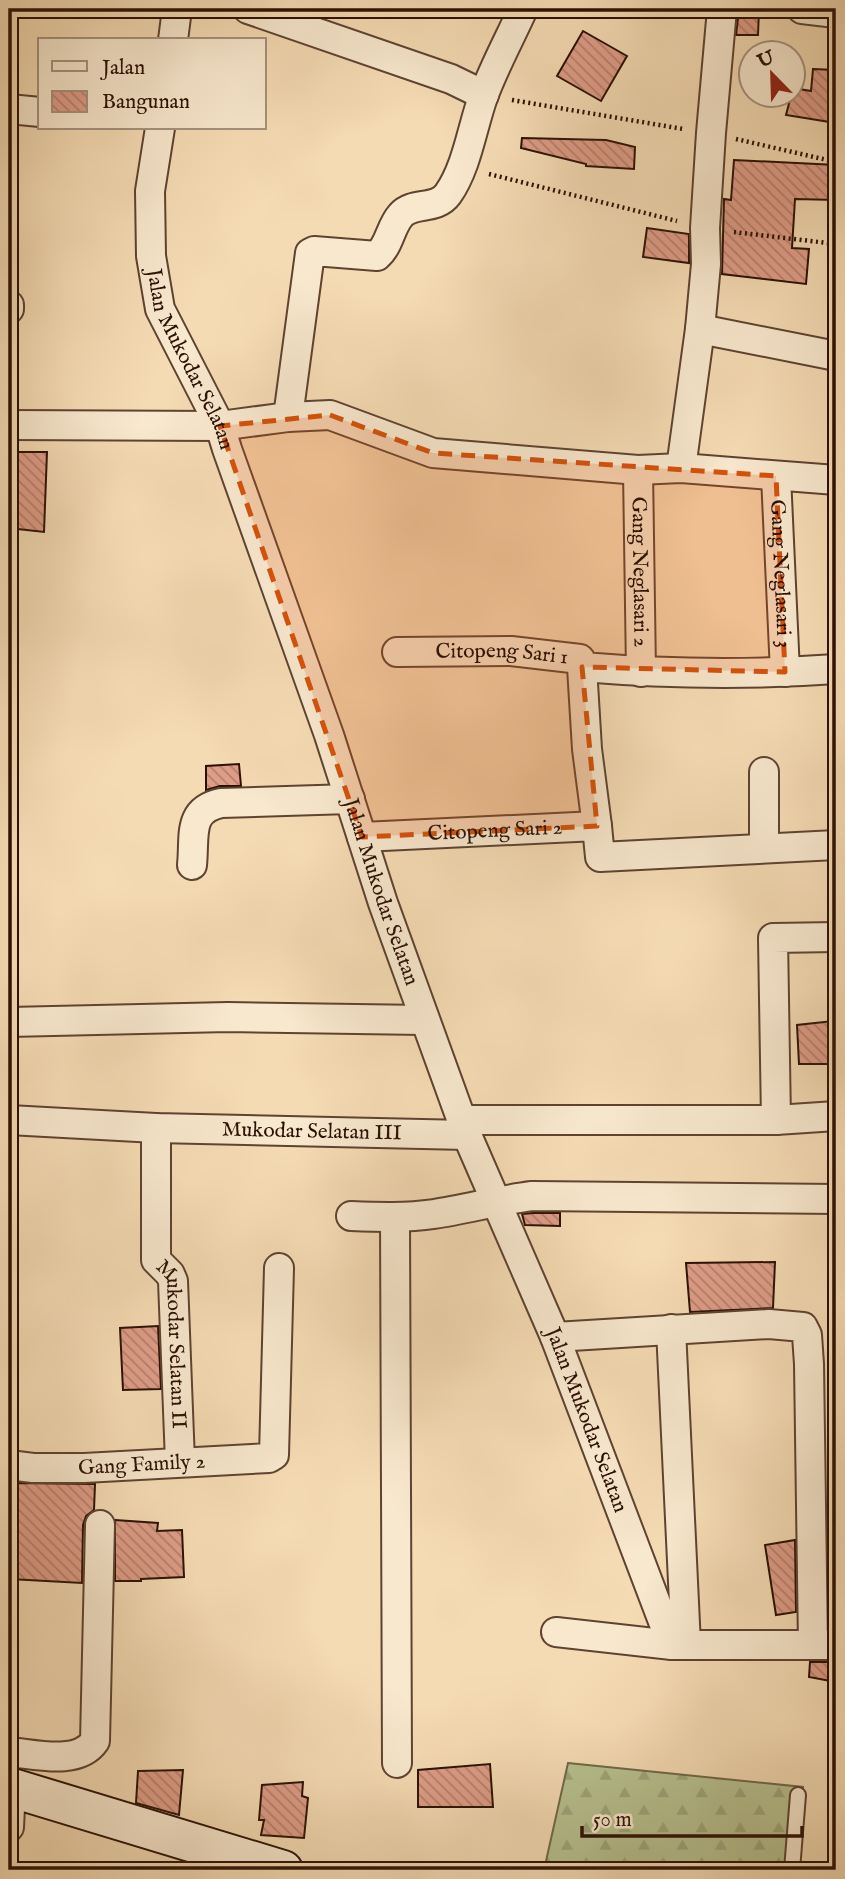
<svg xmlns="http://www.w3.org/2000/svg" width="845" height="1879" viewBox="0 0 845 1879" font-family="'IM FELL English',serif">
  <defs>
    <pattern id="forest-firs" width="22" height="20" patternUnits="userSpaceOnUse" patternTransform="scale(1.75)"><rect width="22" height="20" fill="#b7c190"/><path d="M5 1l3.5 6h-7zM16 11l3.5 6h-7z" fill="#9ea57b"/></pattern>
    <pattern id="building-back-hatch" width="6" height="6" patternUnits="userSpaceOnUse" patternTransform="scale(1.75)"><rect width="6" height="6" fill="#df9d88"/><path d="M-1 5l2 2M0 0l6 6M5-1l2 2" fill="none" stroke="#b57f6d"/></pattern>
  </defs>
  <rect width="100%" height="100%" fill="#f5dbb4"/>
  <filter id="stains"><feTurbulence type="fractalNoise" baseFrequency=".00286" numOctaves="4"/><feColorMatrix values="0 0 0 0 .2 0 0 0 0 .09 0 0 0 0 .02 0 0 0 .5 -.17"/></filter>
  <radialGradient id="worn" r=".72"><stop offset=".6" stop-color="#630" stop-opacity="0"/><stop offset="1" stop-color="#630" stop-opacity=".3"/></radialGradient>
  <path fill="url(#forest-firs)" stroke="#71684a" stroke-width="2" d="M 568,1763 L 803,1787 L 798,1870 L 544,1870 Z"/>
  <path fill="url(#building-back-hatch)" stroke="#2b1005" stroke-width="2" d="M 739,10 L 759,10 L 758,35 L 736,35 Z
    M 583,31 L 627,56 L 601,101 L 557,76 Z
    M 813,69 L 836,70 L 836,123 L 786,115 L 793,88 L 811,91 Z
    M 522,138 L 606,140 L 635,147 L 634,169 L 586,166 L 586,164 L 521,148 Z
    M 734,160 L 836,165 L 836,200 L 795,199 L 792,248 L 809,249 L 806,284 L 722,274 L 724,199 L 731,200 Z
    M 647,228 L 689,234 L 689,263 L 643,257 Z
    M 12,452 L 47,452 L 44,532 L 9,528 Z
    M 239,764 L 241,786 L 220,786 L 206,790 L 206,766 Z
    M 833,1021 L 835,1064 L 799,1064 L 797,1025 Z
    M 533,1213 L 560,1213 L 560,1226 L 525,1225 L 522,1214 Z
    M 775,1262 L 773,1308 L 690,1312 L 686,1263 Z
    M 158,1326 L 161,1389 L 123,1390 L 120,1328 Z
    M 17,1483 L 95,1484 L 94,1510 L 86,1516 L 83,1525 L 82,1583 L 10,1579 Z
    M 115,1520 L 158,1523 L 157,1531 L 182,1530 L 184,1577 L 141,1579 L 141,1581 L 115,1581 Z
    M 795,1540 L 796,1612 L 776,1615 L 765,1545 Z
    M 810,1662 L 836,1662 L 836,1682 L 809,1677 Z
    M 490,1764 L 493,1807 L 418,1807 L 418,1770 Z
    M 183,1770 L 179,1815 L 136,1803 L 138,1771 Z
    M 303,1782 L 302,1796 L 308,1798 L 304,1838 L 261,1835 L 264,1820 L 259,1820 L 262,1785 Z"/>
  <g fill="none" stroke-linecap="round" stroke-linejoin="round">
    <defs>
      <path id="service" d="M 792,1870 L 798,1795"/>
      <g id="minor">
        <path d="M 248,9 L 451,79 L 484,95"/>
        <path d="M 802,9 L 836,13"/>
        <path d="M 173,40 L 177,9"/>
        <path d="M 9,109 L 40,112"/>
        <path id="s1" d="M 160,128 L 150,191 L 151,256 L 160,309 L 220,426 L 227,449 L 329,735 L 383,903 L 467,1135 L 555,1337 L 672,1645"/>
        <path d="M 9,309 L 9,305"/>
        <path d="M 700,329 L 836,356"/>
        <path d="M 288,417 L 310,253 L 314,251 L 377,256 C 390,245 390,227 401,215 C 413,201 436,211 448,194 C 467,167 472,128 483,97 C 494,67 510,38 523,9"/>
        <path d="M 9,425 L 220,426 L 288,417 L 330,415 L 433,453 L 638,470 L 681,468 L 836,480"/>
        <path d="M 681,468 L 700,329 L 706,264 L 705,228 L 711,133 L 722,9"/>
        <path id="s2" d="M 638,470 L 641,672"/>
        <path id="s3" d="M 776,476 L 785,672"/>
        <path id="s4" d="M 397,652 L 511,651 L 580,659 L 582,667 C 667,674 752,675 836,669"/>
        <path d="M 582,667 L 587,749 L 597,826"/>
        <path id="s5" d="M 362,837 L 597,826 L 600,857 L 836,845"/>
        <path d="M 764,848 L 764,772"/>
        <path d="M 192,865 C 195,836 187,810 221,803 L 350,799"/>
        <path d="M 9,1022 L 228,1017 L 424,1020"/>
        <path id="s6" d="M 9,1120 L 156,1128 L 467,1135"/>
        <path d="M 463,1120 L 776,1120 L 836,1116"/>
        <path d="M 776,1120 L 773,938 L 836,937"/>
        <path id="s7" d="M 156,1128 L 156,1260 L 170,1274 L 173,1281 L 180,1462"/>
        <path d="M 351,1216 C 378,1217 406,1218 434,1214 C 467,1209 499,1200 532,1196 L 836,1199"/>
        <path d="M 395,1218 L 397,1763"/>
        <path d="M 671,1329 L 686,1645"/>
        <path d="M 555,1337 L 769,1324 L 803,1327 L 807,1335 L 809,1364 L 813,1645"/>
        <path id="s8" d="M 9,1465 L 33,1468 L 84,1468 L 269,1458 L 274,1455 L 279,1268"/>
        <path d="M 556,1632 L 672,1645 L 836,1645"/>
        <path d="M 9,1752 C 35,1754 78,1766 95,1741 L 100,1525"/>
        <path d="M 9,1827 L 11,1788"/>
      </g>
      <path id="secondary" d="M 9,1787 L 283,1870"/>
    </defs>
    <use href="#service" stroke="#5e4331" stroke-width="18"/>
    <use href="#minor" stroke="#5e4331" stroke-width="32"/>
    <use href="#secondary" stroke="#2b1005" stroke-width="42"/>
    <path stroke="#2b1005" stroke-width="4.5" stroke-dasharray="2 3.5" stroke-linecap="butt" d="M 512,100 L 683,129
      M 736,139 L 836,162
      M 489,174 L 677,221
      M 734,232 L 836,244"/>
    <use href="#service" stroke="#f8e8ce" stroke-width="14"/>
    <use href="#minor" stroke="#f8e8ce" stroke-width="28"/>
    <use href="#secondary" stroke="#f8e8ce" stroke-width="38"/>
  </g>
  <path fill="#d5520b" fill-opacity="0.2" stroke="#d5520b" stroke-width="5" stroke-dasharray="14 9" stroke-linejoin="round" d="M 330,415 L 433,453 L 776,476 L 785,672 L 582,667 L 597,826 L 362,837 L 220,426 Z"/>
  <g text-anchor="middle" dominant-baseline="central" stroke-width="7" stroke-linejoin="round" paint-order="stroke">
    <g font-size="21" fill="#2b1005" stroke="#f8e8ce">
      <text stroke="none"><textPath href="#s1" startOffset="240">Jalan Mukodar Selatan</textPath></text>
      <text stroke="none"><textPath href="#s2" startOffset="102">Gang Neglasari 2</textPath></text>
      <text stroke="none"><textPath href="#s3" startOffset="98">Gang Neglasari 3</textPath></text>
      <text stroke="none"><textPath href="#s4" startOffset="105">Citopeng Sari 1</textPath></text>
      <text stroke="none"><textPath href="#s5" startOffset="133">Citopeng Sari 2</textPath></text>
      <text stroke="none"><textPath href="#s1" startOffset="807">Jalan Mukodar Selatan</textPath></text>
      <text stroke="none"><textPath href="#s6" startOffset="303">Mukodar Selatan III</textPath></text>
      <text stroke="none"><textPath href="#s7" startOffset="222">Mukodar Selatan II</textPath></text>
      <text stroke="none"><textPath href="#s1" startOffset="1374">Jalan Mukodar Selatan</textPath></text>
      <text stroke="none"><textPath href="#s8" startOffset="133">Gang Family 2</textPath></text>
    </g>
  </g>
  <rect width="845" height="1879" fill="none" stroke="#f5dbb4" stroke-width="35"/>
  <rect x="10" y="10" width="824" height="1858" fill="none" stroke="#2b1005" stroke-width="3.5"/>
  <rect x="18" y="18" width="810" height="1844" fill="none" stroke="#2b1005" stroke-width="2"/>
  <rect x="38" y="38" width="228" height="91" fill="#f8e8ce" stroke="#a6927e" stroke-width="2"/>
  <rect x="52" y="61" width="35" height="10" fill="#f8e8ce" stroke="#a6927e" stroke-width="2"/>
  <text x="102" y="74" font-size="21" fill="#2b1005">Jalan</text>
  <rect x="52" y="91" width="35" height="21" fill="url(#building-back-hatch)" stroke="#a6927e" stroke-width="2"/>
  <text x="102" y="108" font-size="21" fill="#2b1005">Bangunan</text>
  <g transform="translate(772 74) rotate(337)"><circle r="33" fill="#f8e8ce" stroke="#a6927e" stroke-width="2"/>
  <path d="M0-5L12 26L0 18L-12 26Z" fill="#8f2418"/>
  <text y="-10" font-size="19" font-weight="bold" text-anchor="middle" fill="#2b1005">U</text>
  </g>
  <path d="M582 1826v10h220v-10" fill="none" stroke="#2b1005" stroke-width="3.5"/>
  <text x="593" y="1826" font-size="21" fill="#2b1005" stroke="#f8e8ce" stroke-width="5" paint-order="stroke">50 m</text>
  <rect width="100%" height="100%" filter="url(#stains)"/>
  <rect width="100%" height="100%" fill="url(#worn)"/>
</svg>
